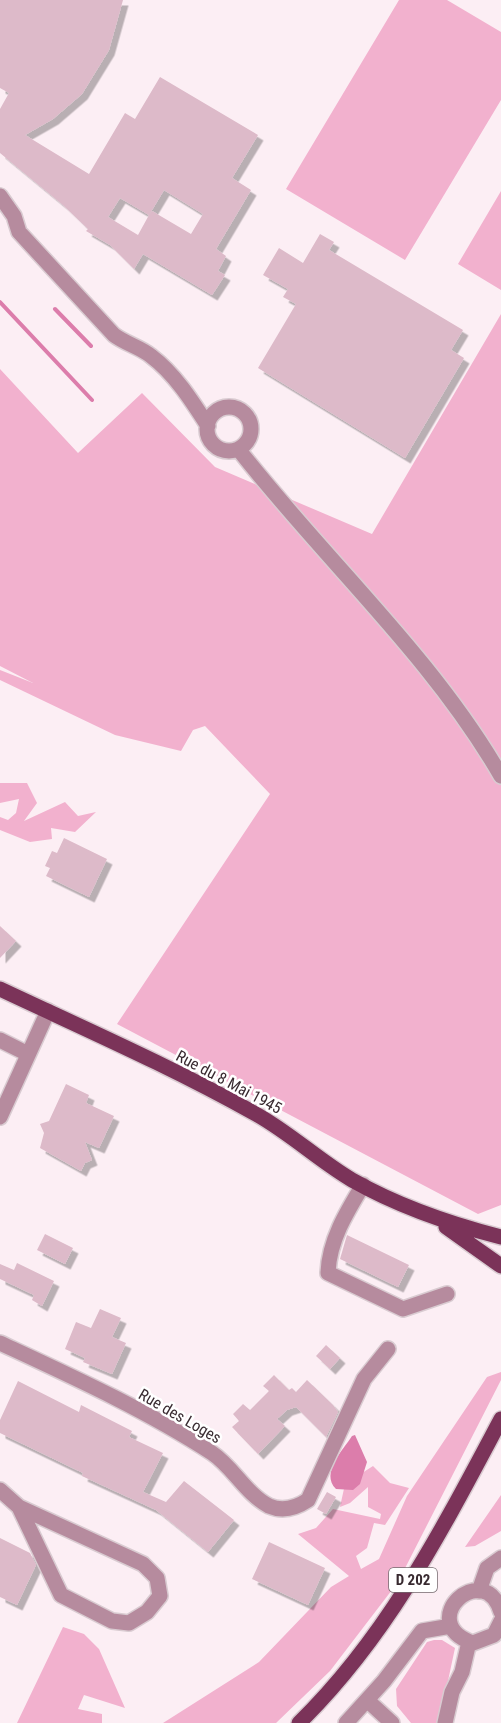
<svg xmlns="http://www.w3.org/2000/svg" width="501" height="1723" viewBox="0 0 501 1723" font-family="'Roboto Condensed',sans-serif">
  <defs>
    <filter id="shadow"><feDropShadow dx="5.5" dy="5.5" stdDeviation="0" flood-color="#0004"/></filter>
  </defs>
  <rect width="100%" height="100%" fill="#fceef4"/>
  <path fill="#f2b1ce" d="M 399,0 L 447,0 L 501,32 L 501,100 L 405,260 L 286,189 Z
    M 501,191 L 501,290 L 458,264 Z
    M 501,314 L 501,1205 L 478,1214 L 117,1024 L 270,794 L 205,726 L 193,730 L 181,751 L 115,735 L 0,680 L 0,670 L 33,683 L 0,666 L 0,369 L 78,453 L 142,393 L 215,467 L 372,534 Z
    M 0,783 L 27,783 L 37,803 L 24,821 L 65,802 L 78,816 L 96,812 L 75,832 L 51,828 L 52,839 L 30,842 L 0,830 L 0,817 L 8,820 L 16,813 L 19,799 L 0,803 Z
    M 501,1372 L 501,1380 L 398,1582 L 330,1671 L 276,1723 L 163,1723 L 259,1662 L 331,1587 L 349,1576 L 298,1534 L 316,1528 L 333,1509 L 380,1519 L 381,1514 L 368,1507 L 368,1487 L 350,1503 L 340,1507 L 345,1484 L 373,1466 L 390,1483 L 409,1488 L 385,1525 L 374,1523 L 367,1548 L 356,1556 L 361,1569 L 379,1559 L 407,1496 L 487,1377 Z
    M 501,1495 L 501,1531 L 475,1546 L 465,1547 Z
    M 63,1627 L 84,1634 L 99,1649 L 125,1708 L 84,1695 L 78,1709 L 102,1714 L 102,1723 L 17,1723 Z
    M 434,1640 L 442,1640 L 455,1648 L 439,1723 L 411,1723 L 397,1706 L 396,1689 L 427,1642 Z"/>
  <path fill="#dc7dab" d="M 355,1435 L 367,1462 L 360,1484 L 353,1490 L 336,1489 C 320,1473 343,1450 352,1436 Z"/>
  <g fill="none" stroke-linecap="round" stroke-linejoin="round">
    <path stroke="#dc7dab" stroke-width="4" d="M 0,302 L 92,400
      M 55,309 L 91,346"/>
  </g>
  <path fill="#ddbac9" fill-rule="evenodd" filter="url(#shadow)" d="M 0,0 L 123,0 L 109,50 L 82,94 L 53,119 L 25,135 L 89,174 L 125,113 L 135,119 L 160,77 L 258,135 L 232,178 L 251,190 L 216,249 L 226,256 L 218,271 L 225,275 L 212,295 L 143,254 L 134,269 L 110,245 L 86,231 L 88,229 L 63,205 L 0,153 L 0,109 L 9,93 L 0,88 ZM 164,190 L 203,214 L 191,234 L 152,211 L 149,215 ZM 120,198 L 149,215 L 138,235 L 108,217 Z
    M 320,234 L 334,242 L 329,250 L 463,330 L 451,350 L 464,358 L 405,458 L 258,368 L 296,304 L 283,297 L 288,289 L 263,275 L 279,248 L 303,263 Z
    M 64,838 L 107,859 L 89,897 L 46,876 L 50,868 L 45,866 L 52,851 L 57,853 Z
    M 0,926 L 16,941 L 0,958 Z
    M 66,1084 L 89,1095 L 86,1103 L 114,1116 L 99,1148 L 85,1142 L 92,1160 L 85,1163 L 81,1171 L 40,1148 L 44,1133 L 40,1124 L 49,1121 Z
    M 45,1234 L 73,1248 L 65,1264 L 37,1250 Z
    M 347,1235 L 409,1265 L 398,1287 L 340,1259 Z
    M 17,1263 L 54,1281 L 42,1306 L 32,1300 L 34,1295 L 0,1279 L 0,1264 L 14,1270 Z
    M 100,1309 L 121,1318 L 112,1337 L 126,1343 L 112,1374 L 83,1362 L 85,1358 L 65,1349 L 76,1322 L 91,1328 Z
    M 326,1345 L 340,1358 L 330,1369 L 316,1356 Z
    M 274,1375 L 289,1390 L 292,1388 L 296,1392 L 307,1380 L 333,1405 L 338,1412 L 326,1437 L 296,1407 L 287,1410 L 277,1419 L 285,1426 L 258,1454 L 232,1427 L 239,1421 L 233,1414 L 243,1404 L 250,1410 L 269,1391 L 263,1386 Z
    M 18,1381 L 79,1412 L 81,1405 L 132,1431 L 129,1437 L 163,1453 L 143,1492 L 166,1502 L 184,1481 L 234,1520 L 208,1552 L 156,1510 L 82,1476 L 83,1473 L 0,1433 L 0,1420 Z
    M 327,1492 L 336,1497 L 326,1514 L 317,1509 Z
    M 0,1538 L 30,1553 L 36,1565 L 17,1605 L 0,1597 Z
    M 269,1542 L 325,1568 L 308,1605 L 252,1579 Z"/>
  <g fill="none" stroke-linecap="round" stroke-linejoin="round">
    <defs>
      <path id="minor" d="M 0,196 L 14,216 L 19,232 L 114,335 C 126,344 140,347 151,356 C 175,374 192,401 208,426
        M207 429a22 22 0 1 1 44 0a22 22 0 1 1-44 0Z
        M 239,450 C 324,559 432,656 501,776
        M 0,1040 L 28,1054
        M 0,1117 L 48,1011
        M 363,1185 C 346,1213 329,1241 328,1273 L 403,1309 L 447,1294
        M 0,1343 C 71,1376 146,1410 212,1453 C 233,1467 246,1494 269,1506 C 283,1512 296,1508 308,1500 L 364,1379 L 388,1349
        M 0,1490 L 19,1507 L 143,1564 L 157,1578 L 160,1596 L 147,1612 L 129,1623 L 112,1621 L 61,1595 L 19,1507
        M 479,1591 L 487,1568 L 501,1558
        M 501,1612 C 484,1557 413,1622 473,1643 L 494,1635 L 501,1621
        M 368,1701 L 392,1723
        M 346,1723 L 384,1681 L 422,1631 L 451,1626
        M 445,1723 L 452,1692 L 462,1672 L 469,1642"/>
      <path id="major" d="M 0,989 C 85,1029 172,1067 254,1113 C 289,1132 318,1160 352,1180 C 398,1206 450,1224 501,1237
        M 446,1227 L 501,1266
        M 299,1723 C 388,1636 443,1528 501,1419"/>
    </defs>
    <use href="#minor" stroke="#d9cbd1" stroke-width="18"/>
    <use href="#major" stroke="#d9cbd1" stroke-width="18"/>
    <use href="#minor" stroke="#b68b9e" stroke-width="15"/>
    <use href="#major" stroke="#7b3359" stroke-width="15"/>
  </g>
  <g text-anchor="middle" dominant-baseline="central" stroke-width="5" stroke-linejoin="round" paint-order="stroke">
    <rect fill="#fff" stroke="#746a6e" stroke-width="1.5" x="389" y="1568" width="48" height="24" rx="4.5"/>
    <g font-size="15" font-weight="bold" fill="#382a30">
      <text x="413" y="1580">D 202</text>
    </g>
    <g font-size="16" fill="#382a30" stroke="#fff">
      <text transform="translate(229 1082) rotate(28)">Rue du 8 Mai 1945</text>
      <text transform="translate(180 1416) rotate(30)">Rue des Loges</text>
    </g>
  </g>
</svg>
